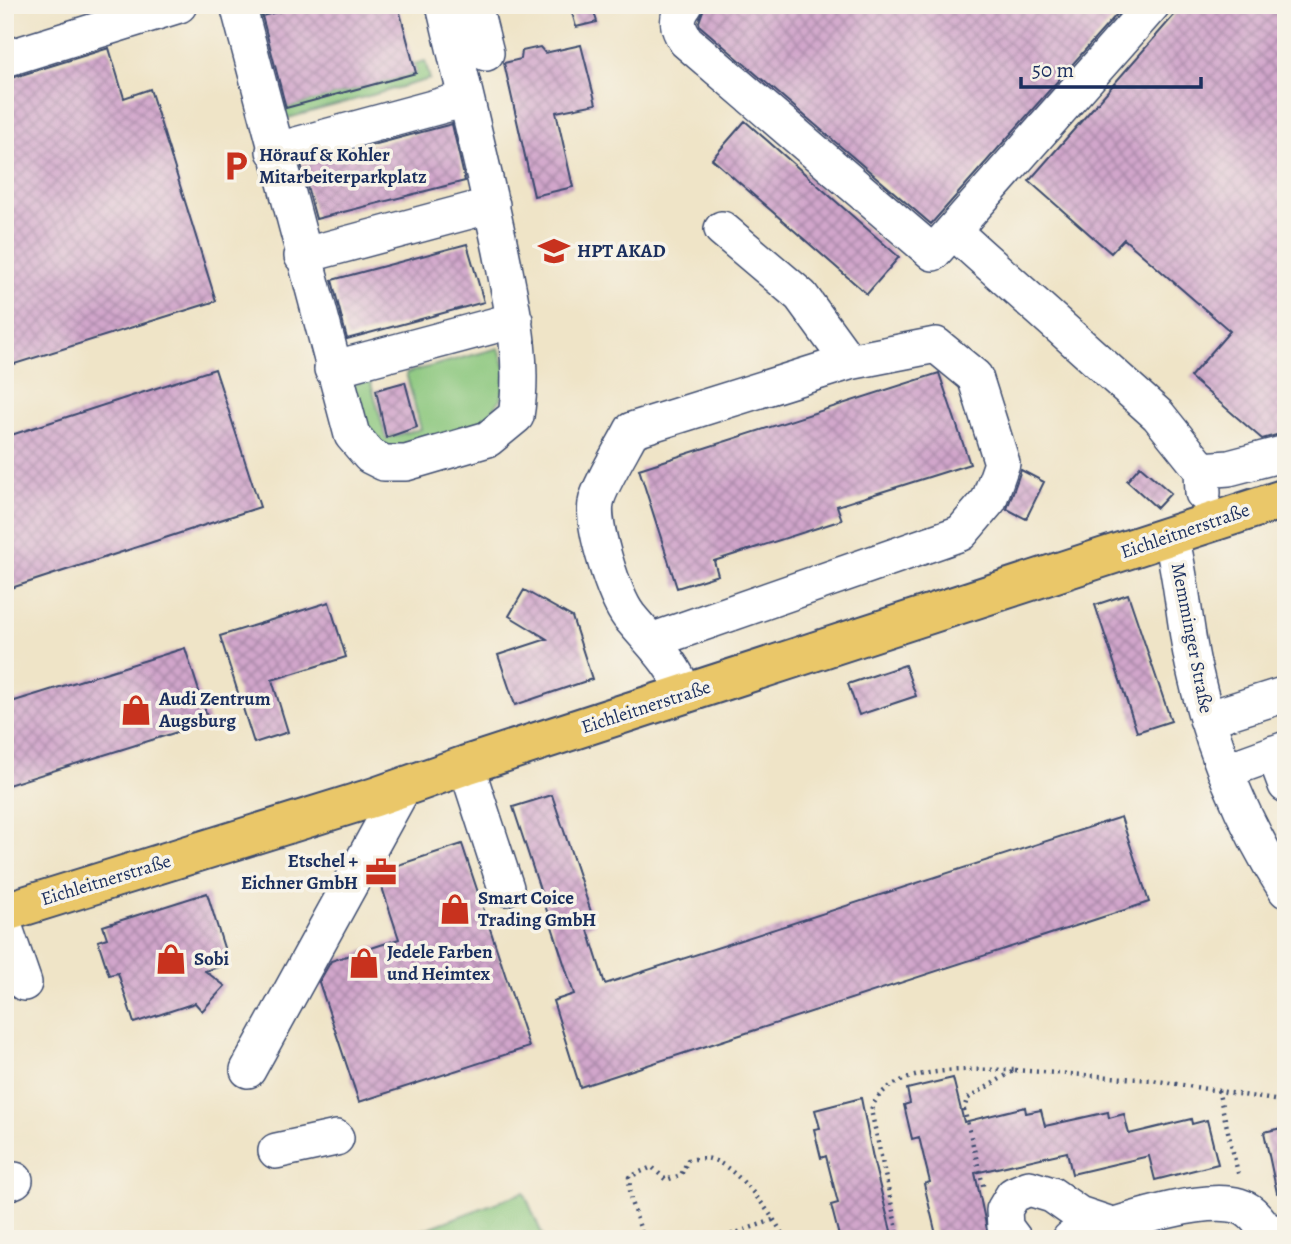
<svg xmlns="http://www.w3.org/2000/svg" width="1291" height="1244" viewBox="0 0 1291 1244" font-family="Alegreya,serif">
  <defs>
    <pattern id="building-cross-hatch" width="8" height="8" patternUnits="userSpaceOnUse" patternTransform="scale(1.75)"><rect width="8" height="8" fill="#d1a6cb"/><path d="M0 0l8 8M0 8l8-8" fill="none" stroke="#a988a8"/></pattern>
  </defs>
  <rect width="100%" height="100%" fill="#f7f3e8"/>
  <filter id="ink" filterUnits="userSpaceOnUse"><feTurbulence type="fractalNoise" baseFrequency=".0143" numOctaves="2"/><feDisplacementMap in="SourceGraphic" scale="14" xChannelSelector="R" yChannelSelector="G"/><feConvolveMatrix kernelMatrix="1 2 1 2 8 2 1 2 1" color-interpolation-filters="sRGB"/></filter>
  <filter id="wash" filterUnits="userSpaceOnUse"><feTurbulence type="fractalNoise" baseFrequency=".00686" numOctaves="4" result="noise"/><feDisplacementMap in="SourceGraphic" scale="28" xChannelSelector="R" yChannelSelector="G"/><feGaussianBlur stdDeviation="1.57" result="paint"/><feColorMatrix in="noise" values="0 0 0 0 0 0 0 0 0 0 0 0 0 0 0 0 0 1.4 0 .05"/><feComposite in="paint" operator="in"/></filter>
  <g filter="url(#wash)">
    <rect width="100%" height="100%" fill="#efe4c7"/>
    <path fill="#89c67c" stroke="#527a6d" stroke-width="2" d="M 244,5 L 303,5 L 261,17 L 286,108 L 416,73 L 414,64 L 425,61 L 430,79 L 281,120 Z
      M 499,348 L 506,370 L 502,397 L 477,432 L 415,452 L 367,444 L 347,386 L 370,380 L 386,438 L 421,429 L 406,373 Z
      M 524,1192 L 544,1239 L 399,1239 Z"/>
    <g id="blocks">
      <path fill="url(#building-cross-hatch)" d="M 303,5 L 398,5 L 416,73 L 286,108 L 262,16 Z
        M 570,5 L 592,5 L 597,22 L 576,27 Z
        M 705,5 L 1125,5 L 931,224 L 700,26 L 699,22 Z
        M 1183,5 L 1286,5 L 1286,427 L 1280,434 L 1262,439 L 1190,377 L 1230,331 L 1124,239 L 1111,253 L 1029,181 Z
        M 581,45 L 596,104 L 556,112 L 573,187 L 534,196 L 504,63 L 521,59 L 522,51 L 540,47 L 545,53 Z
        M 109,48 L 124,98 L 150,89 L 216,301 L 5,367 L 5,151 L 14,149 L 5,122 L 5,80 Z
        M 745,121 L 899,257 L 867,294 L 712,159 Z
        M 452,124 L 465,181 L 316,219 L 301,164 Z
        M 467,244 L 484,302 L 347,339 L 332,280 Z
        M 215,369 L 260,507 L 5,590 L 5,437 Z
        M 939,373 L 970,464 L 837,506 L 842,520 L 714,561 L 718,575 L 677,588 L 639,469 Z
        M 405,382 L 417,427 L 386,438 L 376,390 Z
        M 1140,466 L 1171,493 L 1157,508 L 1127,481 Z
        M 1021,470 L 1044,482 L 1026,519 L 1007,509 Z
        M 524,590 L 572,617 L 592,679 L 515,705 L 498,655 L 547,639 L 509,616 Z
        M 1128,594 L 1171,721 L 1137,732 L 1095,605 Z
        M 329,602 L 346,657 L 272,680 L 288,732 L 254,743 L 220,636 Z
        M 185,648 L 209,722 L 5,786 L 5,704 Z
        M 905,665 L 916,696 L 859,715 L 848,684 Z
        M 552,795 L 595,924 L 587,927 L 605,984 L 1121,817 L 1149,902 L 580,1087 L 553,1001 L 574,994 L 513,807 Z
        M 462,844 L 529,1047 L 359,1102 L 319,982 L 331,961 L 399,939 L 378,875 L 380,871 Z
        M 207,893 L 229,964 L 205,971 L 225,986 L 202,1011 L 195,1003 L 134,1023 L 118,973 L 109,975 L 98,941 L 107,938 L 103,926 Z
        M 953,1078 L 964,1122 L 1025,1107 L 1026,1113 L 1041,1110 L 1045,1126 L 1108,1112 L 1109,1118 L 1124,1114 L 1129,1134 L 1191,1119 L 1192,1124 L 1207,1120 L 1218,1164 L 1155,1180 L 1149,1156 L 1072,1174 L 1067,1152 L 975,1173 L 989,1239 L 937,1239 L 924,1184 L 930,1182 L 925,1162 L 919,1137 L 912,1139 L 904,1105 L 910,1103 L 907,1089 Z
        M 861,1098 L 874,1163 L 893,1239 L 839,1236 L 831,1205 L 838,1203 L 826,1156 L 821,1158 L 814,1129 L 820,1128 L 815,1110 Z
        M 1286,1127 L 1286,1192 L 1277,1193 L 1264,1132 Z"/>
    </g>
  </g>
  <g filter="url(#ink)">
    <use href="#blocks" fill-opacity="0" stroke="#3b4a6e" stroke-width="2"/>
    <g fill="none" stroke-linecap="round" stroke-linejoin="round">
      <defs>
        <path id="minor" d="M 238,5 L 352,435 L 370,456 L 384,463 L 406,463 L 488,439 L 516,416 C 525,360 512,307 501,251 C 484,169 463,87 444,5
          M 474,5 L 486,53
          M 685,5 C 675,18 677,28 686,41 L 933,253 L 1152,5
          M 5,59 L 179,5
          M 274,151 L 466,99
          M 722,229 L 801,296 L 849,362
          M 953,231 L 1158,415 L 1202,470 L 1203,493
          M 302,256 L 492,205
          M 332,369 L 515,320
          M 1202,470 L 1229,468 L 1286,453
          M 1171,537 C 1182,579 1184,622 1193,664 C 1210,743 1242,822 1286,890
          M 654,640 L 961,533 L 989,500 L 1002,463 L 975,377 L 936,345 L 849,362 L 632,430 C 624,446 598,488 596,503 C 592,527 614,596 629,616 C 651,643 672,660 685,694
          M 1207,719 L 1286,694
          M 1274,753 L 1286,785
          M 466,765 L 506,888
          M 1225,771 L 1286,749
          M 5,928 L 24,983
          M 248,1070 L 404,786
          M 276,1151 L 336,1138
          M 5,1184 L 15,1180
          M 1014,1239 L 1005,1227 L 1004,1210 L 1013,1195 L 1029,1188 L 1052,1195 L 1079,1214 L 1112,1225
          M 1070,1239 C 1111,1227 1199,1194 1239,1206 C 1253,1210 1262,1224 1269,1236 L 1286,1230"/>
        <path id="major" d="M 5,912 L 375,797 L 466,765 L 1286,498"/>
      </defs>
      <use href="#minor" stroke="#3b4a6e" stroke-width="38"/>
      <use href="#major" stroke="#3b4a6e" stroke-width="42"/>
      <path stroke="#3b4a6e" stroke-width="4.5" stroke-dasharray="2 5" stroke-linecap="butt" d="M 1015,1070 L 1152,1080 L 1286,1102
        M 1218,1090 L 1239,1177
        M 644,1239 L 631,1202 L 629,1177 L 652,1167 L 666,1180 L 681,1175 L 688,1160 C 694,1159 704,1157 710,1159 C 736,1165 774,1216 785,1239
        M 718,1239 L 776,1219
        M 899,1239 L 871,1110 C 887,1063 973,1070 1015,1070 L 967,1099 L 964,1109 L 984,1189"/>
      <use href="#minor" stroke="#fff" stroke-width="35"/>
      <use href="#major" stroke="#eac769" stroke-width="38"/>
    </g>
  </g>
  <defs>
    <symbol id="parking-bare" viewBox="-9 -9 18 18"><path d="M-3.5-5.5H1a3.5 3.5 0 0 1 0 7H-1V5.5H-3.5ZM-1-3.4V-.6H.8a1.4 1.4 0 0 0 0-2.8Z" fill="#c8321e" stroke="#f7f3e8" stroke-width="2.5" paint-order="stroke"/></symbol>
    <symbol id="school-bare" viewBox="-9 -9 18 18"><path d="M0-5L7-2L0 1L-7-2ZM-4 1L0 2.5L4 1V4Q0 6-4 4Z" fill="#c8321e" stroke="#f7f3e8" stroke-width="2.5" paint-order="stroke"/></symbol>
    <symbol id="shop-bare" viewBox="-9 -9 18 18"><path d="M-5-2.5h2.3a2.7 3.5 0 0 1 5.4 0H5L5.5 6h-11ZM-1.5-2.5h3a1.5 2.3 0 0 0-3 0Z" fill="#c8321e" stroke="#f7f3e8" stroke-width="2.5" paint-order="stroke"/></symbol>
    <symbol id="office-bare" viewBox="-9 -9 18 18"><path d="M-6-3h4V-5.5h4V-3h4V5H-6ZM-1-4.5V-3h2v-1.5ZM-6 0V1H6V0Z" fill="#c8321e" stroke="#f7f3e8" stroke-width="2.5" paint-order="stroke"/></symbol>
  </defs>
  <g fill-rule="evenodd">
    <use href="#parking-bare" x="214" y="144" width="44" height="44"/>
    <use href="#school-bare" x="532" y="229" width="44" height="44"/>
    <use href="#shop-bare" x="114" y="688" width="44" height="44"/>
    <use href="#office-bare" x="359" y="850" width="44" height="44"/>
    <use href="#shop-bare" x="433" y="887" width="44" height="44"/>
    <use href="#shop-bare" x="149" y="937" width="44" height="44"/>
    <use href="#shop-bare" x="342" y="941" width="44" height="44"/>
  </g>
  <g text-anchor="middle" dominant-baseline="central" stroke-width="7" stroke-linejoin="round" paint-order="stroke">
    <g font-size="19" font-weight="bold" fill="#1b2f5e" stroke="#f7f3e8" text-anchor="start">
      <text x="259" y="155">Hörauf &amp; Kohler<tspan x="259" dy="22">Mitarbeiterparkplatz</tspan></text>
      <text x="577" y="251">HPT AKAD</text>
      <text x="159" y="699">Audi Zentrum<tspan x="159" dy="22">Augsburg</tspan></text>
      <text x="358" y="861" text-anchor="end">Etschel +<tspan x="358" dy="22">Eichner GmbH</tspan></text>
      <text x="478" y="898">Smart Coice<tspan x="478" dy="22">Trading GmbH</tspan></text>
      <text x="387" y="952">Jedele Farben<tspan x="387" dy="22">und Heimtex</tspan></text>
      <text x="194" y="959">Sobi</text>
    </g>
    <g font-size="19" fill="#1b2f5e" stroke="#f7f3e8">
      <text transform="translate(1185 531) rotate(-19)">Eichleitnerstraße</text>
      <text transform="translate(1192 638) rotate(79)">Memminger Straße</text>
      <text transform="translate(646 707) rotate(-18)">Eichleitnerstraße</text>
      <text transform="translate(106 880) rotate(-17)">Eichleitnerstraße</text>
    </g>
  </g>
  <rect width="1291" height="1244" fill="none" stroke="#f7f3e8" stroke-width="28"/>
  <path d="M1021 77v10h180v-10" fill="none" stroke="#1b2f5e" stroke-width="3.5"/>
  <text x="1032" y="77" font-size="21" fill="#1b2f5e" stroke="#f7f3e8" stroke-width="5" paint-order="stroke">50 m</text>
</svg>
